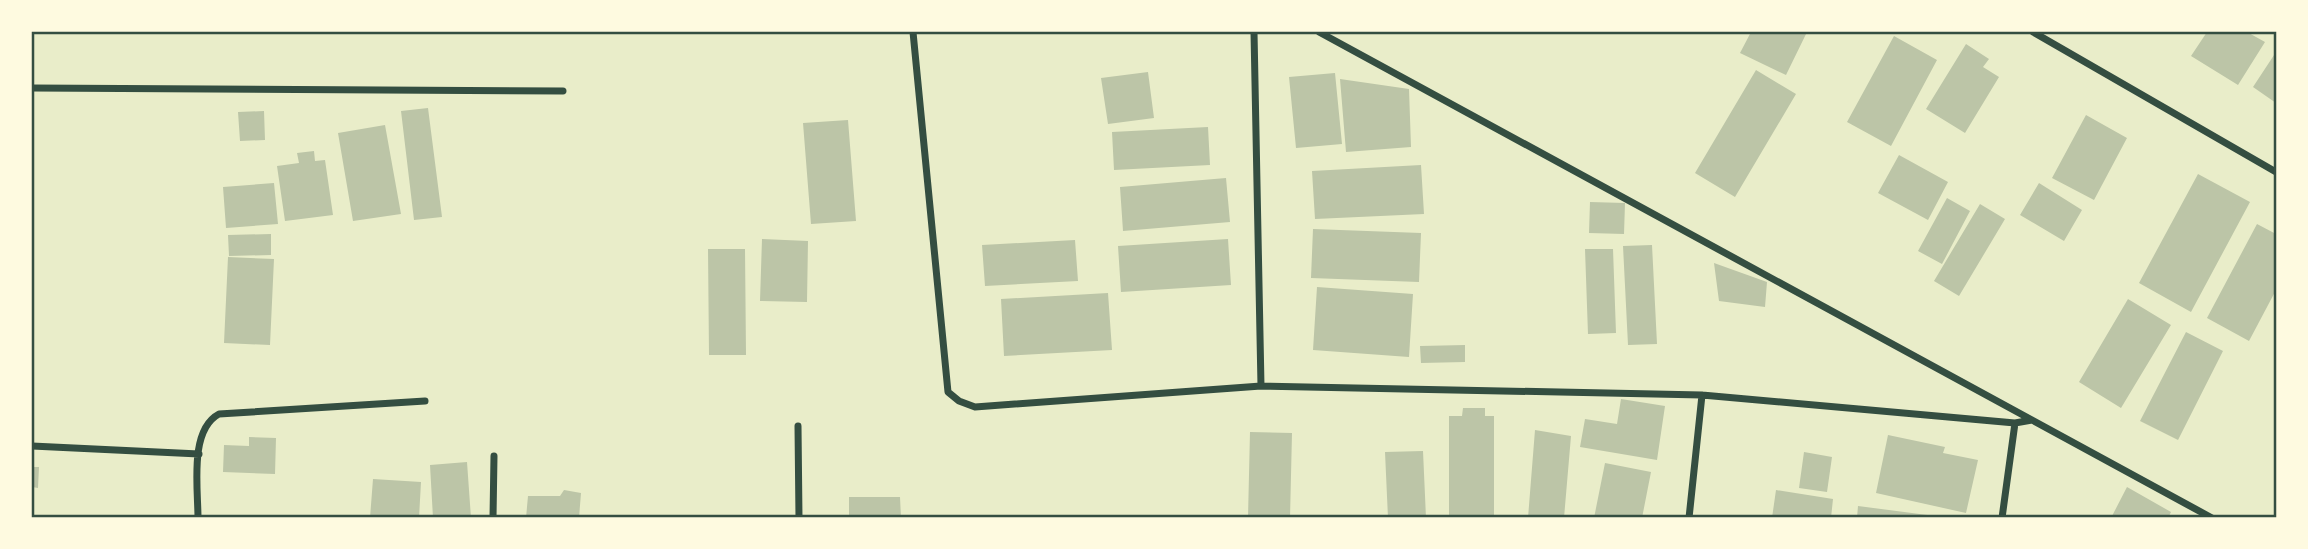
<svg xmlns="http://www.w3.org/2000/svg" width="2308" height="549" viewBox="0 0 2308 549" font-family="'Nunito Sans',sans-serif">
  <rect width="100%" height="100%" fill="#e9edc9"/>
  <path fill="#bcc5a7" d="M 1751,32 L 1807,32 L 1786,75 L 1740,53 Z
    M 2207,32 L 2247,32 L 2265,42 L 2238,85 L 2191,56 Z
    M 1894,36 L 1937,60 L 1891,146 L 1847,122 Z
    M 1966,44 L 1989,59 L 1983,67 L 1999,77 L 1965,133 L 1926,109 Z
    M 2276,52 L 2276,103 L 2253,87 Z
    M 1756,70 L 1796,94 L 1735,197 L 1695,173 Z
    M 1148,72 L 1154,118 L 1108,124 L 1101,78 Z
    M 1335,73 L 1342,144 L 1296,148 L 1289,77 Z
    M 1340,79 L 1409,89 L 1411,147 L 1346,152 Z
    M 428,108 L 442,217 L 414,220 L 401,111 Z
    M 264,111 L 265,140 L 240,141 L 238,112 Z
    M 2086,115 L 2127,138 L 2094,200 L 2052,178 Z
    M 848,120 L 856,221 L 811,224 L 803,123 Z
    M 385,125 L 401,214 L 353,221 L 338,133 Z
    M 1208,127 L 1210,165 L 1114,170 L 1112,132 Z
    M 314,151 L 315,161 L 325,160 L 333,215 L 285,221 L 277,166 L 299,163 L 297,153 Z
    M 1899,155 L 1948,182 L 1928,220 L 1878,193 Z
    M 1421,165 L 1424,214 L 1315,219 L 1312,171 Z
    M 2198,174 L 2250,202 L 2191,312 L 2139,283 Z
    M 1226,178 L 1230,222 L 1123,231 L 1120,187 Z
    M 274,183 L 278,224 L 226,228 L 223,187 Z
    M 2039,183 L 2082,210 L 2064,241 L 2020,215 Z
    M 1947,198 L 1970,211 L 1942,264 L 1918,251 Z
    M 1590,202 L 1625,203 L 1624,234 L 1589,233 Z
    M 1980,204 L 2005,219 L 1959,296 L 1934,281 Z
    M 2257,224 L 2276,234 L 2276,290 L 2249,341 L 2207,318 Z
    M 1313,229 L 1421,233 L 1419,282 L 1311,278 Z
    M 271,234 L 271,255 L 229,256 L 228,235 Z
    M 762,239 L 808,241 L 807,302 L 760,301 Z
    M 1228,239 L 1231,285 L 1121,292 L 1118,246 Z
    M 1075,240 L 1078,281 L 985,286 L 982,245 Z
    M 1652,245 L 1657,344 L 1628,345 L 1623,246 Z
    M 708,249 L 745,249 L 746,355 L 709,355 Z
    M 1585,249 L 1613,249 L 1616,333 L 1588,334 Z
    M 228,257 L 274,259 L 270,345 L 224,343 Z
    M 1714,263 L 1767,282 L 1765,307 L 1719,301 Z
    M 1317,287 L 1413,294 L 1409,357 L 1313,350 Z
    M 1108,293 L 1112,350 L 1004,356 L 1001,299 Z
    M 2128,299 L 2171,325 L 2121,408 L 2079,382 Z
    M 2186,332 L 2223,351 L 2178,440 L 2140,421 Z
    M 1465,345 L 1465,362 L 1421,363 L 1420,346 Z
    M 1621,399 L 1665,406 L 1657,460 L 1580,447 L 1585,419 L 1617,424 Z
    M 1463,408 L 1485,408 L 1485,416 L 1494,416 L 1494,518 L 1449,518 L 1449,416 L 1462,416 Z
    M 1535,430 L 1571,436 L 1564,518 L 1528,518 Z
    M 1250,432 L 1292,433 L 1290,518 L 1248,518 Z
    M 1888,435 L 1945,447 L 1943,453 L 1978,460 L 1966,513 L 1876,493 Z
    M 249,437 L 276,438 L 275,474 L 223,472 L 224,445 L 249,446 Z
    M 1423,451 L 1426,518 L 1388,518 L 1385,452 Z
    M 1804,452 L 1832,457 L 1827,492 L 1799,488 Z
    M 467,462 L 471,518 L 433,518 L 430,465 Z
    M 1605,463 L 1651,472 L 1642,518 L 1594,518 Z
    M 32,467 L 39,467 L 38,488 L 32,487 Z
    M 373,479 L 421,482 L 419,518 L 370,518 Z
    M 2127,487 L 2171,512 L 2168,518 L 2111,518 Z
    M 564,490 L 581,493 L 579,518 L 526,518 L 528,496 L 560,496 Z
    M 1776,490 L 1833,499 L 1831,518 L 1772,518 Z
    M 849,497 L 900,497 L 901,518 L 849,518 Z
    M 1858,506 L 1935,516 L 1935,518 L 1857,518 Z"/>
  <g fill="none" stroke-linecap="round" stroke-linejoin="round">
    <path stroke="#344e41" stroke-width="7" d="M 913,32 L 948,392 L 959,401 L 975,407 L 1261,386 L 1702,395 L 2015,423 L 2032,420 L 2212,518
      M 1254,32 L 1261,386
      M 1319,32 L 2032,420
      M 2033,32 L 2276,172
      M 32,88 L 563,91
      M 798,426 L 799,518
      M 32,446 L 199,454
      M 198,518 C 198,488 189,430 219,414 L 425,401
      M 493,518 L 494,456
      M 1689,518 L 1702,395
      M 2002,518 L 2015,423"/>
  </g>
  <rect width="2308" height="549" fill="none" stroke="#fefae0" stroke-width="66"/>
  <rect x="33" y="33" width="2242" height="483" fill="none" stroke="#344e41" stroke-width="2.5"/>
</svg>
